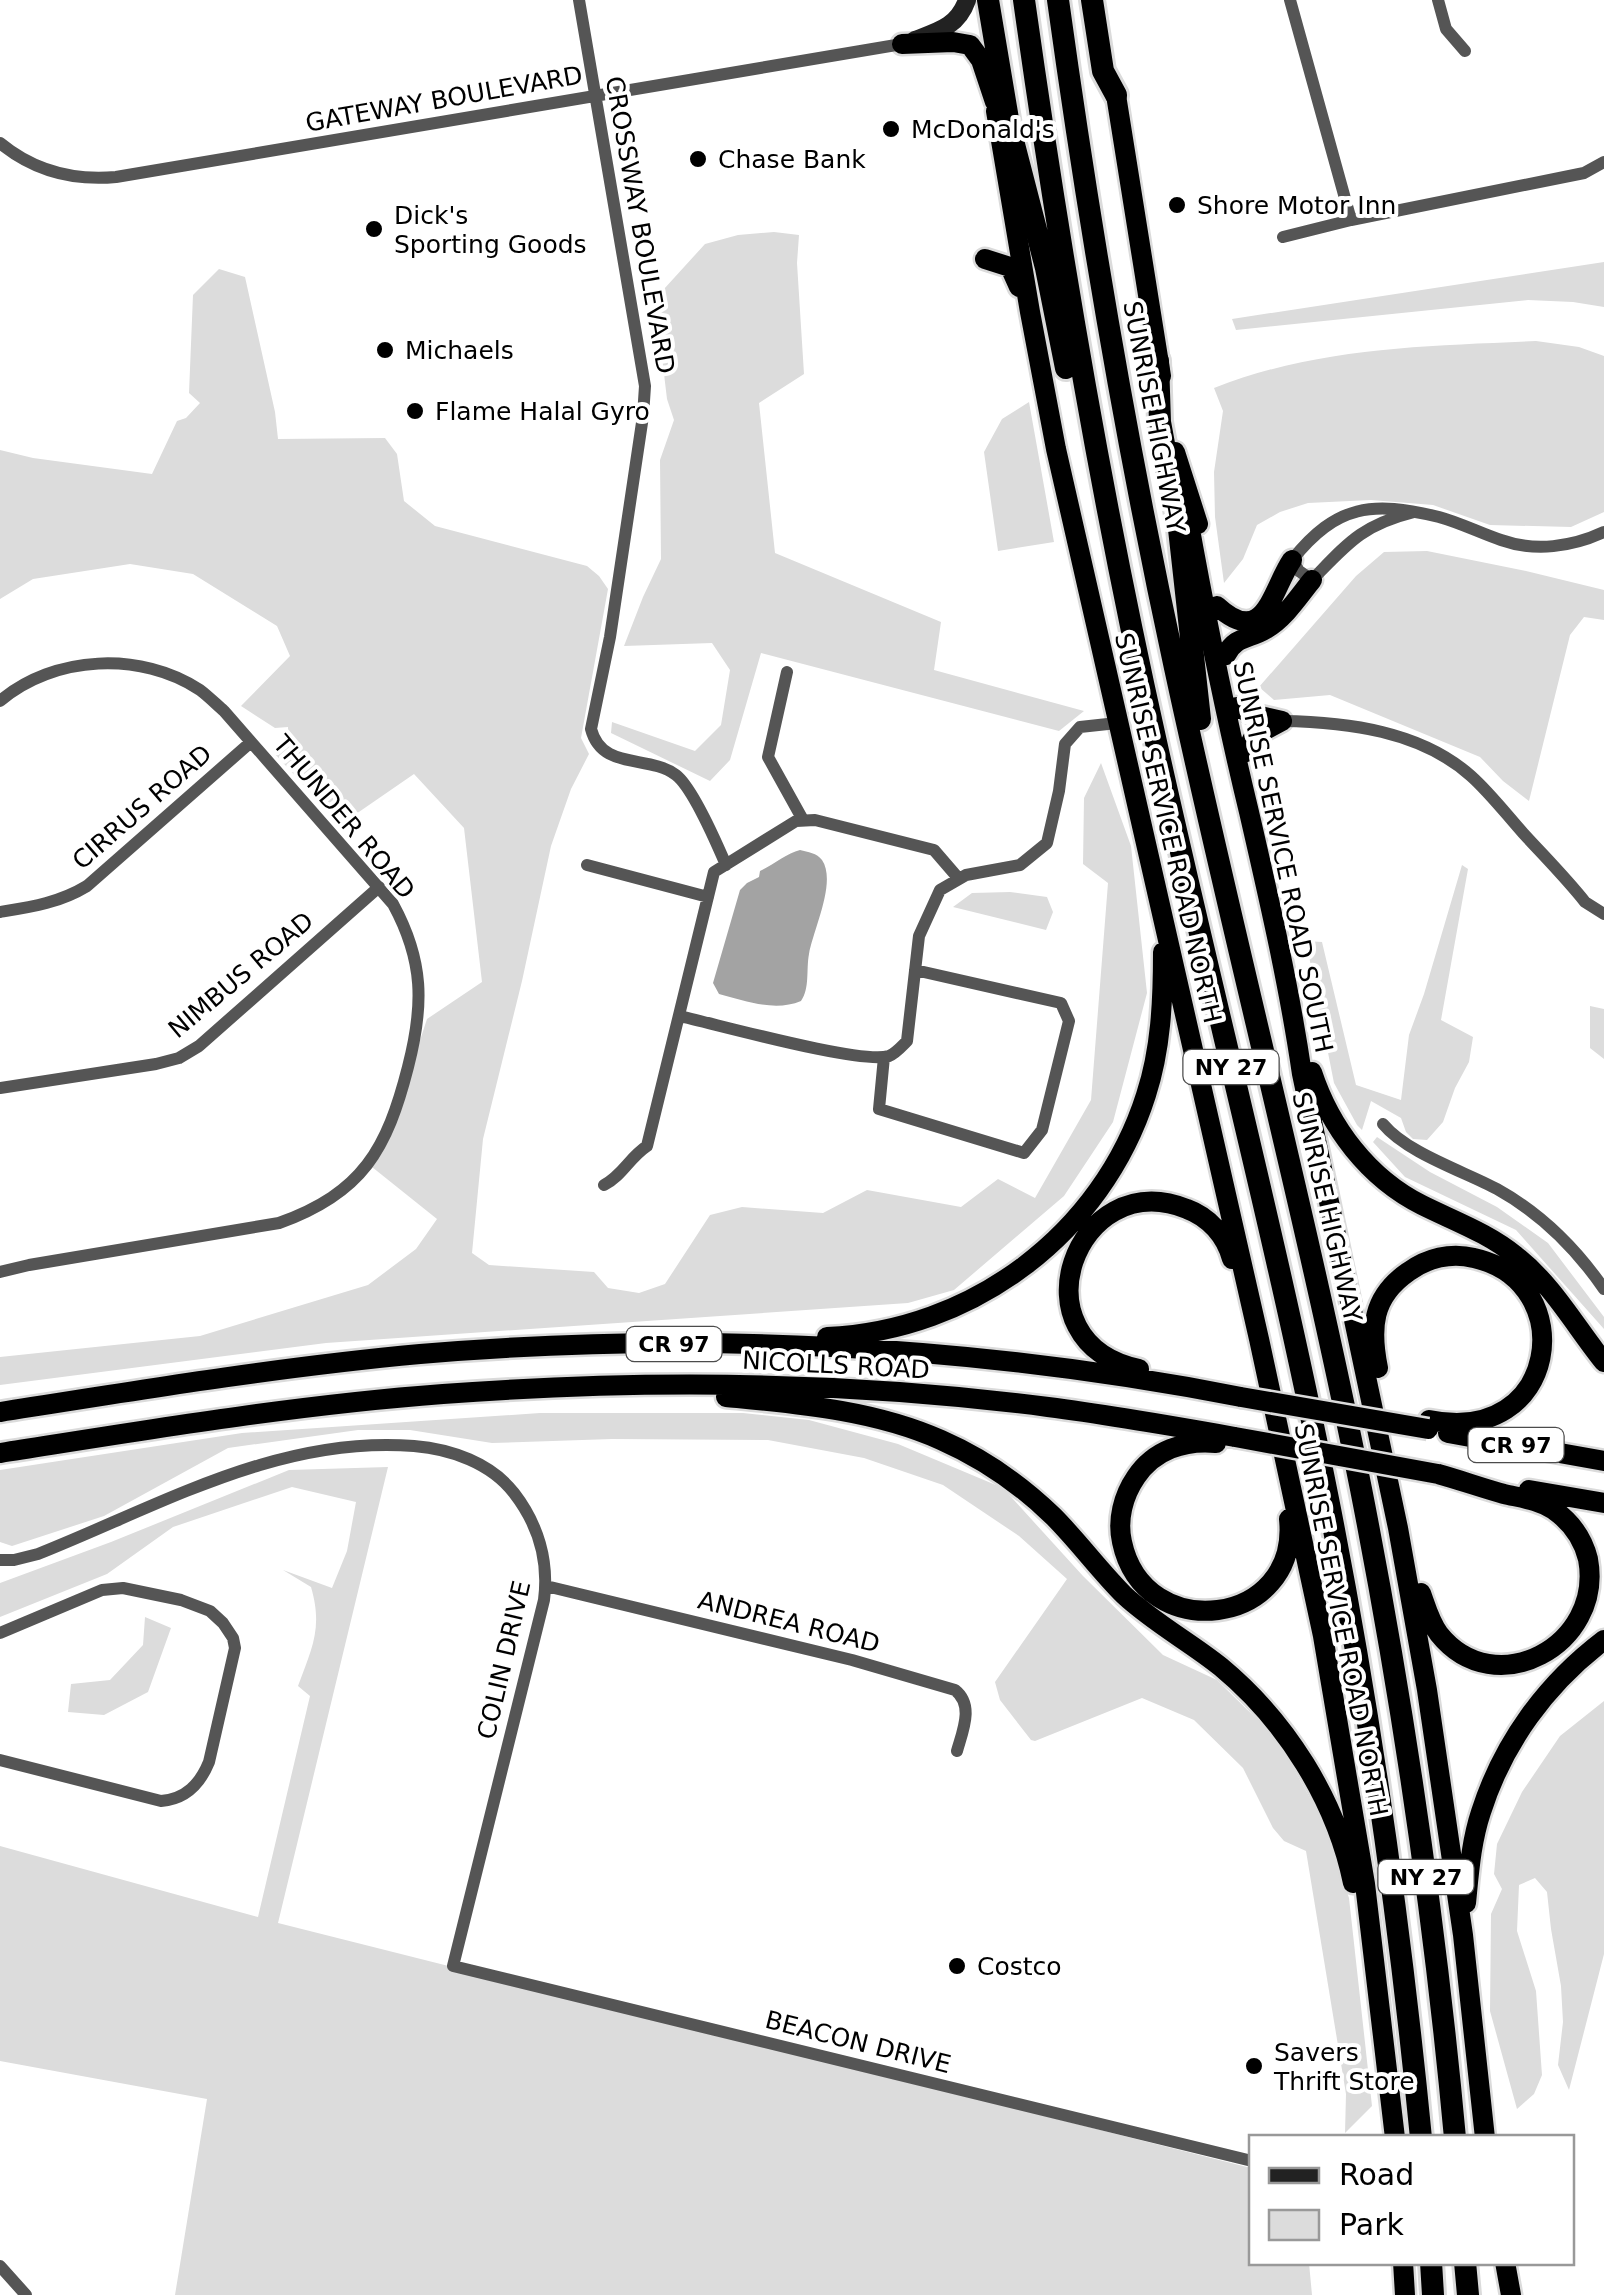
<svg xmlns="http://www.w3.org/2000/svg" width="1604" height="2295" viewBox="0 0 1604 2295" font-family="'DejaVu Sans',sans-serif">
  <rect width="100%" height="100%" fill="#fff"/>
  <path fill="#dcdcdc" d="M 774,232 L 799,235 L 797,263 L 804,374 L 759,403 L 775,553 L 941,622 L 934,670 L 1084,711 L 1059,731 L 761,653 L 730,760 L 710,781 L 611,733 L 612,722 L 695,751 L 721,725 L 730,670 L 712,643 L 624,646 L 643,597 L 661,559 L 660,460 L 674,420 L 667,399 L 658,324 L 664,289 L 705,244 L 738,235 Z
    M 1604,262 L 1604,307 L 1573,302 L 1528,300 L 1236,330 L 1232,319 Z
    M 219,269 L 245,277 L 275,412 L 278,439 L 385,438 L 397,454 L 404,501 L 435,526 L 587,566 L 599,576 L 608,589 L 581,738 L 589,754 L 571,789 L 551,846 L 522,981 L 483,1139 L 472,1253 L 489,1265 L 594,1272 L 608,1288 L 639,1293 L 665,1284 L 710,1215 L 742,1207 L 823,1213 L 867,1190 L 961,1207 L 998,1179 L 1035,1198 L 1091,1100 L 1108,883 L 1083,864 L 1084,798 L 1101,763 L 1131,846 L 1147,993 L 1113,1122 L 1064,1196 L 954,1290 L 908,1303 L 326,1343 L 0,1385 L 0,1357 L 200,1336 L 368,1285 L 416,1249 L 437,1219 L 372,1167 L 385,1147 L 427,1019 L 482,982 L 464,828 L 414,774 L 340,825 L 276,755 L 288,738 L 288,727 L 275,728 L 241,706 L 290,656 L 277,626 L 193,574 L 130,564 L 33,579 L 0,599 L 0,450 L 33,458 L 152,474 L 177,421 L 186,418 L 200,403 L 189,393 L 193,295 Z
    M 1536,341 L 1579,347 L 1604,356 L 1604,512 L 1571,527 L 1490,525 L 1433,505 L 1371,500 L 1308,503 L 1280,512 L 1257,525 L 1243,559 L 1224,583 L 1215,517 L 1214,472 L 1223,411 L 1214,388 C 1318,347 1426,346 1536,341 Z
    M 1029,402 L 1054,542 L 998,551 L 984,452 L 1002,419 Z
    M 1427,551 L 1526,571 L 1604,590 L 1604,620 L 1584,617 L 1570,635 L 1529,801 L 1503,781 L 1480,757 L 1330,695 L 1274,700 L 1259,687 L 1356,576 L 1384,552 Z
    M 1462,865 L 1468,869 L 1441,1020 L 1473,1037 L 1469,1062 L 1455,1088 L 1443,1122 L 1427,1140 L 1413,1139 L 1406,1132 L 1401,1118 L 1371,1101 L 1362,1130 L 1357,1125 L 1334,1083 L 1306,941 L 1322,942 L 1356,1085 L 1401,1100 L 1409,1035 L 1424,994 Z
    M 1010,892 L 1047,897 L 1053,912 L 1046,930 L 953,907 L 972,893 Z
    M 1590,1006 L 1604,1009 L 1604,1059 L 1590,1048 Z
    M 1377,1137 L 1430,1172 L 1497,1207 L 1548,1243 L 1604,1317 L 1604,1329 L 1516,1230 L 1405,1177 L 1373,1142 Z
    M 540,1413 L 743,1413 L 809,1420 L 898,1444 L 1003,1488 L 1083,1576 L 1163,1655 L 1217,1680 L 1277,1739 L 1324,1823 L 1349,1898 L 1372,2106 L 1345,2133 L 1346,2094 L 1306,1851 L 1284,1841 L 1273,1828 L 1243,1768 L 1194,1720 L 1142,1698 L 1035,1741 L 1031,1740 L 1000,1700 L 995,1682 L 1067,1579 L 1019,1536 L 943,1485 L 864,1458 L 768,1440 L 612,1439 L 492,1443 L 410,1430 L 358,1430 L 228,1448 L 104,1516 L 12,1546 L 0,1542 L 0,1470 L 242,1433 Z
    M 388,1467 L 278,1923 L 1251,2168 L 1252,2262 L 1309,2263 L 1312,2295 L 175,2295 L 207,2099 L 0,2061 L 0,1846 L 258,1917 L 310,1696 L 298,1686 C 312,1648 323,1628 311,1587 L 283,1570 L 332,1588 L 347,1551 L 356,1502 L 292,1487 L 173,1527 L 107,1574 L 0,1617 L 0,1583 L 111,1542 L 289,1470 Z
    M 145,1617 L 171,1628 L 148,1692 L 104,1715 L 68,1712 L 71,1684 L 110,1680 L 143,1645 Z
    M 1604,1701 L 1604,1954 L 1569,2090 L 1558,2065 L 1563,2022 L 1561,1986 L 1551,1929 L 1547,1892 L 1535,1878 L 1519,1885 L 1517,1931 L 1536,1991 L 1542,2075 L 1534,2094 L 1517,2109 L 1490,2011 L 1491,1914 L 1502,1889 L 1494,1874 L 1497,1844 L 1522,1792 L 1560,1736 Z"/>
  <path fill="#a3a3a3" d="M 800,850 C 808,852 817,853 822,860 C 837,882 813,930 809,954 C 806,970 810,988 801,1001 C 775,1012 745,1001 719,994 L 713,983 L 740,890 L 747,883 L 759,877 L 760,871 C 773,865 787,853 800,850 Z"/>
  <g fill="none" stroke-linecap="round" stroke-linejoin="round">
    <defs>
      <path id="trunk" d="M 902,44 L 953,42 L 970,45 L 981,60 L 995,102
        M 1116,95 L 1161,376
        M 996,111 L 1030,312 L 1056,449 L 1259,1339 L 1323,1636 L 1365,1884 L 1395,2138
        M 985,259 L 1010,267 L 1019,287
        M 1175,452 L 1198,524
        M 1187,513 C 1205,613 1225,713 1249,812 C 1269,899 1289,985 1302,1074 L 1398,1528 L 1427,1690 L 1463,1935 L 1485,2138
        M 1217,606 C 1265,650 1272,589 1292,560
        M 1226,655 C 1235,636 1250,639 1266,629 C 1285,618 1299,596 1312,580
        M 1237,707 L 1252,714 L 1282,721
        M 1246,752 L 1254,736 L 1282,721
        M 1312,1072 C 1330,1127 1368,1178 1422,1205 C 1454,1221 1488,1233 1516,1256 C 1553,1285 1575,1326 1604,1362
        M 827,1337 C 972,1331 1102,1234 1146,1095 C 1161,1049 1163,1001 1163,952
        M 1378,1368 C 1370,1328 1372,1297 1408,1272 C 1427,1258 1451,1252 1474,1258 C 1581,1282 1559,1447 1429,1420
        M 1139,1369 C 1012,1342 1075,1164 1187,1209 C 1209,1217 1226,1236 1232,1259
        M 726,1397 C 798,1404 874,1410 941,1440 C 982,1458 1021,1485 1053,1516 C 1078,1541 1099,1570 1124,1595 C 1154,1623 1190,1642 1221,1667 C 1286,1721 1336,1800 1353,1883
        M 0,1412 C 139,1390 279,1367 420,1354 C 692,1331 972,1344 1241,1397
        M 1448,1433 L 1604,1461
        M 1216,1443 C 1184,1440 1154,1450 1136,1477 C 1123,1496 1117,1520 1122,1542 C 1144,1646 1300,1627 1289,1519
        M 0,1453 C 147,1430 295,1405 443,1394 C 644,1379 848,1381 1048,1407 C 1111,1415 1173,1426 1235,1437
        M 1529,1490 L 1604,1503
        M 1421,1593 C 1426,1607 1430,1622 1439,1634 C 1495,1704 1604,1645 1588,1559 C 1583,1539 1571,1522 1554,1510 C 1539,1500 1521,1498 1504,1494 C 1482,1488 1460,1480 1438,1474
        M 1466,1903 C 1469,1873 1471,1842 1481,1812 C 1503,1743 1546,1684 1604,1640
        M 1403,2262 L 1405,2295
        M 1505,2262 L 1511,2295"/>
      <path id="motorway" d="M 988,0 L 1009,125 L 1046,268 L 1066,368
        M 1024,0 C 1059,249 1101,497 1156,742 C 1212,995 1278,1246 1328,1499 C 1370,1711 1400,1923 1421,2138
        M 1058,0 C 1089,224 1127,447 1175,668 C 1234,942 1306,1214 1361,1489 C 1403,1703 1435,1920 1455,2138
        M 1092,0 L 1103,71 L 1116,95
        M 1158,361 L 1160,422 L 1178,520 L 1200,719
        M 1431,2262 L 1433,2295
        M 1465,2262 L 1468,2295"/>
    </defs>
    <use href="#trunk" stroke="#dbdbdb" stroke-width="25"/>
    <use href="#motorway" stroke="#dbdbdb" stroke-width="28"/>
    <path stroke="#555" stroke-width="12" d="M 579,0 L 645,386 L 643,416 L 610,637 L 591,729 C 602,771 648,754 676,775 C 693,788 717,844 726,865
      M 1290,0 L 1351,220
      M 1438,0 L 1446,29 L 1465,51
      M 0,143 C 34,171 72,181 116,177 L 902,44
      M 1283,237 L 1351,220 L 1584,173 L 1604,162
      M 1414,512 C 1362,525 1348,543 1312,580 L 1299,571 L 1292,560 C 1337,504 1372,501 1439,517 C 1461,523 1480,533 1501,540 C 1535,552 1572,547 1604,532
      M 787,672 L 768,757 L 803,820
      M 0,701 C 54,655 141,651 200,690 C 208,696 216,704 224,711 L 393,904 C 424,961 424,1005 408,1067 C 387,1149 363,1193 279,1223 L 29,1265 L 0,1272
      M 1282,721 C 1347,722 1421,731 1471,776 C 1490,793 1506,814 1523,833 C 1544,856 1566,878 1585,902 L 1604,914
      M 587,865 L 708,897
      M 0,912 C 31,907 59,903 87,886 L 251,742
      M 679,1016 C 716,1024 862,1065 889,1056 C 896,1053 902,1046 907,1041 L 919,936 L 940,890 L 966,875 L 1020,865 L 1047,843 L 1059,791 L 1065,744 L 1080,727 L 1117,723
      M 884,1057 L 879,1109 L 1024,1153 L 1042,1130 L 1069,1021 L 1061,1003 L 915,970
      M 0,1088 L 156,1064 L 179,1058 L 199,1046 L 379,887
      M 1383,1124 C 1407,1153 1463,1171 1497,1189 C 1542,1214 1575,1247 1604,1289
      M 604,1185 C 623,1175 629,1158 647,1146 L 714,872 L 796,821 L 815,820 L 934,850 L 959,879
      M 0,1560 L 14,1560 L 38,1554 C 159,1506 279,1435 414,1446 C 451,1449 491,1463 514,1493 C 538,1524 549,1561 544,1600 L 453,1966 L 1252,2161
      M 546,1586 L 852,1660 L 955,1690 C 974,1705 963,1730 957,1751
      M 0,1633 L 102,1590 L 123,1588 L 181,1600 L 210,1611 L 223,1623 L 233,1638 L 235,1648 L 209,1762 C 200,1784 186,1799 161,1801 L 0,1760
      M 0,2266 L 26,2295"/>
    <path stroke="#222" stroke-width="18" d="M 915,40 C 939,31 958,26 967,0"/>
    <use href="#trunk" stroke="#000" stroke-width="20"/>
    <use href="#motorway" stroke="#000" stroke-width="22"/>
    <defs>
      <path id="trunk-bridge" d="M 1241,1397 L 1428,1429
        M 1235,1437 L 1438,1474"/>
    </defs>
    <use href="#trunk-bridge" stroke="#dbdbdb" stroke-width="25" stroke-linecap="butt"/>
    <use href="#trunk-bridge" stroke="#000" stroke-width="20"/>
  </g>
  <g fill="#000" stroke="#fff" stroke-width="4">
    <circle cx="891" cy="129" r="10"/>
    <circle cx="698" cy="159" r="10"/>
    <circle cx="1177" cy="205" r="10"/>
    <circle cx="374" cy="229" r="10"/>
    <circle cx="385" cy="350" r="10"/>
    <circle cx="415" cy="411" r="10"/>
    <circle cx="957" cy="1966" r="10"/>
    <circle cx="1254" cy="2066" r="10"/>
  </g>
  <g text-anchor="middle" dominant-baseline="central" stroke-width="8" stroke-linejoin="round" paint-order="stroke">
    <g fill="#fff" stroke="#4c4c4c" stroke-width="2.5">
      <rect x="1183.5" y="1050" width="95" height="34" rx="8"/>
      <rect x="626.5" y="1327" width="95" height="34" rx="8"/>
      <rect x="1468.5" y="1428" width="95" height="34" rx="8"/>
      <rect x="1378.5" y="1860" width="95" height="34" rx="8"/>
    </g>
    <g font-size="22" font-weight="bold" fill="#000">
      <text x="1231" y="1067">NY 27</text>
      <text x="674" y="1344">CR 97</text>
      <text x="1516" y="1445">CR 97</text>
      <text x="1426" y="1877">NY 27</text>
    </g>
    <g font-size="25" fill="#000" stroke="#fff">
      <text transform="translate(444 99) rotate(-10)">GATEWAY BOULEVARD</text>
      <text transform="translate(640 225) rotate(80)">CROSSWAY BOULEVARD</text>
      <text transform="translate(1154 417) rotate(79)">SUNRISE HIGHWAY</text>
      <text transform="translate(142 807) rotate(-41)">CIRRUS ROAD</text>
      <text transform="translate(344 817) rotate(50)">THUNDER ROAD</text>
      <text transform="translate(1168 828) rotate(77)">SUNRISE SERVICE ROAD NORTH</text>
      <text transform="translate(1283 857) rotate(78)">SUNRISE SERVICE ROAD SOUTH</text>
      <text transform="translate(241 975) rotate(-40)">NIMBUS ROAD</text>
      <text transform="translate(1327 1207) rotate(77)">SUNRISE HIGHWAY</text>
      <text transform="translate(836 1365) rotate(3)">NICOLLS ROAD</text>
      <text transform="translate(1341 1620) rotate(79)">SUNRISE SERVICE ROAD NORTH</text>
      <text transform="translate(789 1622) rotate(14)">ANDREA ROAD</text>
      <text transform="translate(504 1660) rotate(-77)">COLIN DRIVE</text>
      <text transform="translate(858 2042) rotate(14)">BEACON DRIVE</text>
    </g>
    <g font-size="25" fill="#000" stroke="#fff" text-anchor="start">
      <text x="911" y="129">McDonald's</text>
      <text x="718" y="159">Chase Bank</text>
      <text x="1197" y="205">Shore Motor Inn</text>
      <text x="394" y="215">Dick's<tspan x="394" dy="29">Sporting Goods</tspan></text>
      <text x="405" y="350">Michaels</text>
      <text x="435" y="411">Flame Halal Gyro</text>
      <text x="977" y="1966">Costco</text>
      <text x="1274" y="2052">Savers<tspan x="1274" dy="29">Thrift Store</tspan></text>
    </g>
  </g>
  <rect x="1249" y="2135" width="325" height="130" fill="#ffffff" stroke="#999999" stroke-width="2.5"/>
  <rect x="1269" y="2168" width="50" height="15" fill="#222222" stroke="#999999" stroke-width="2.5"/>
  <text x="1339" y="2185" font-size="30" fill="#000000">Road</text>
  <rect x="1269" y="2210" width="50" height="30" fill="#dcdcdc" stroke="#999999" stroke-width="2.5"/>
  <text x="1339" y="2235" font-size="30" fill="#000000">Park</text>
</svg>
